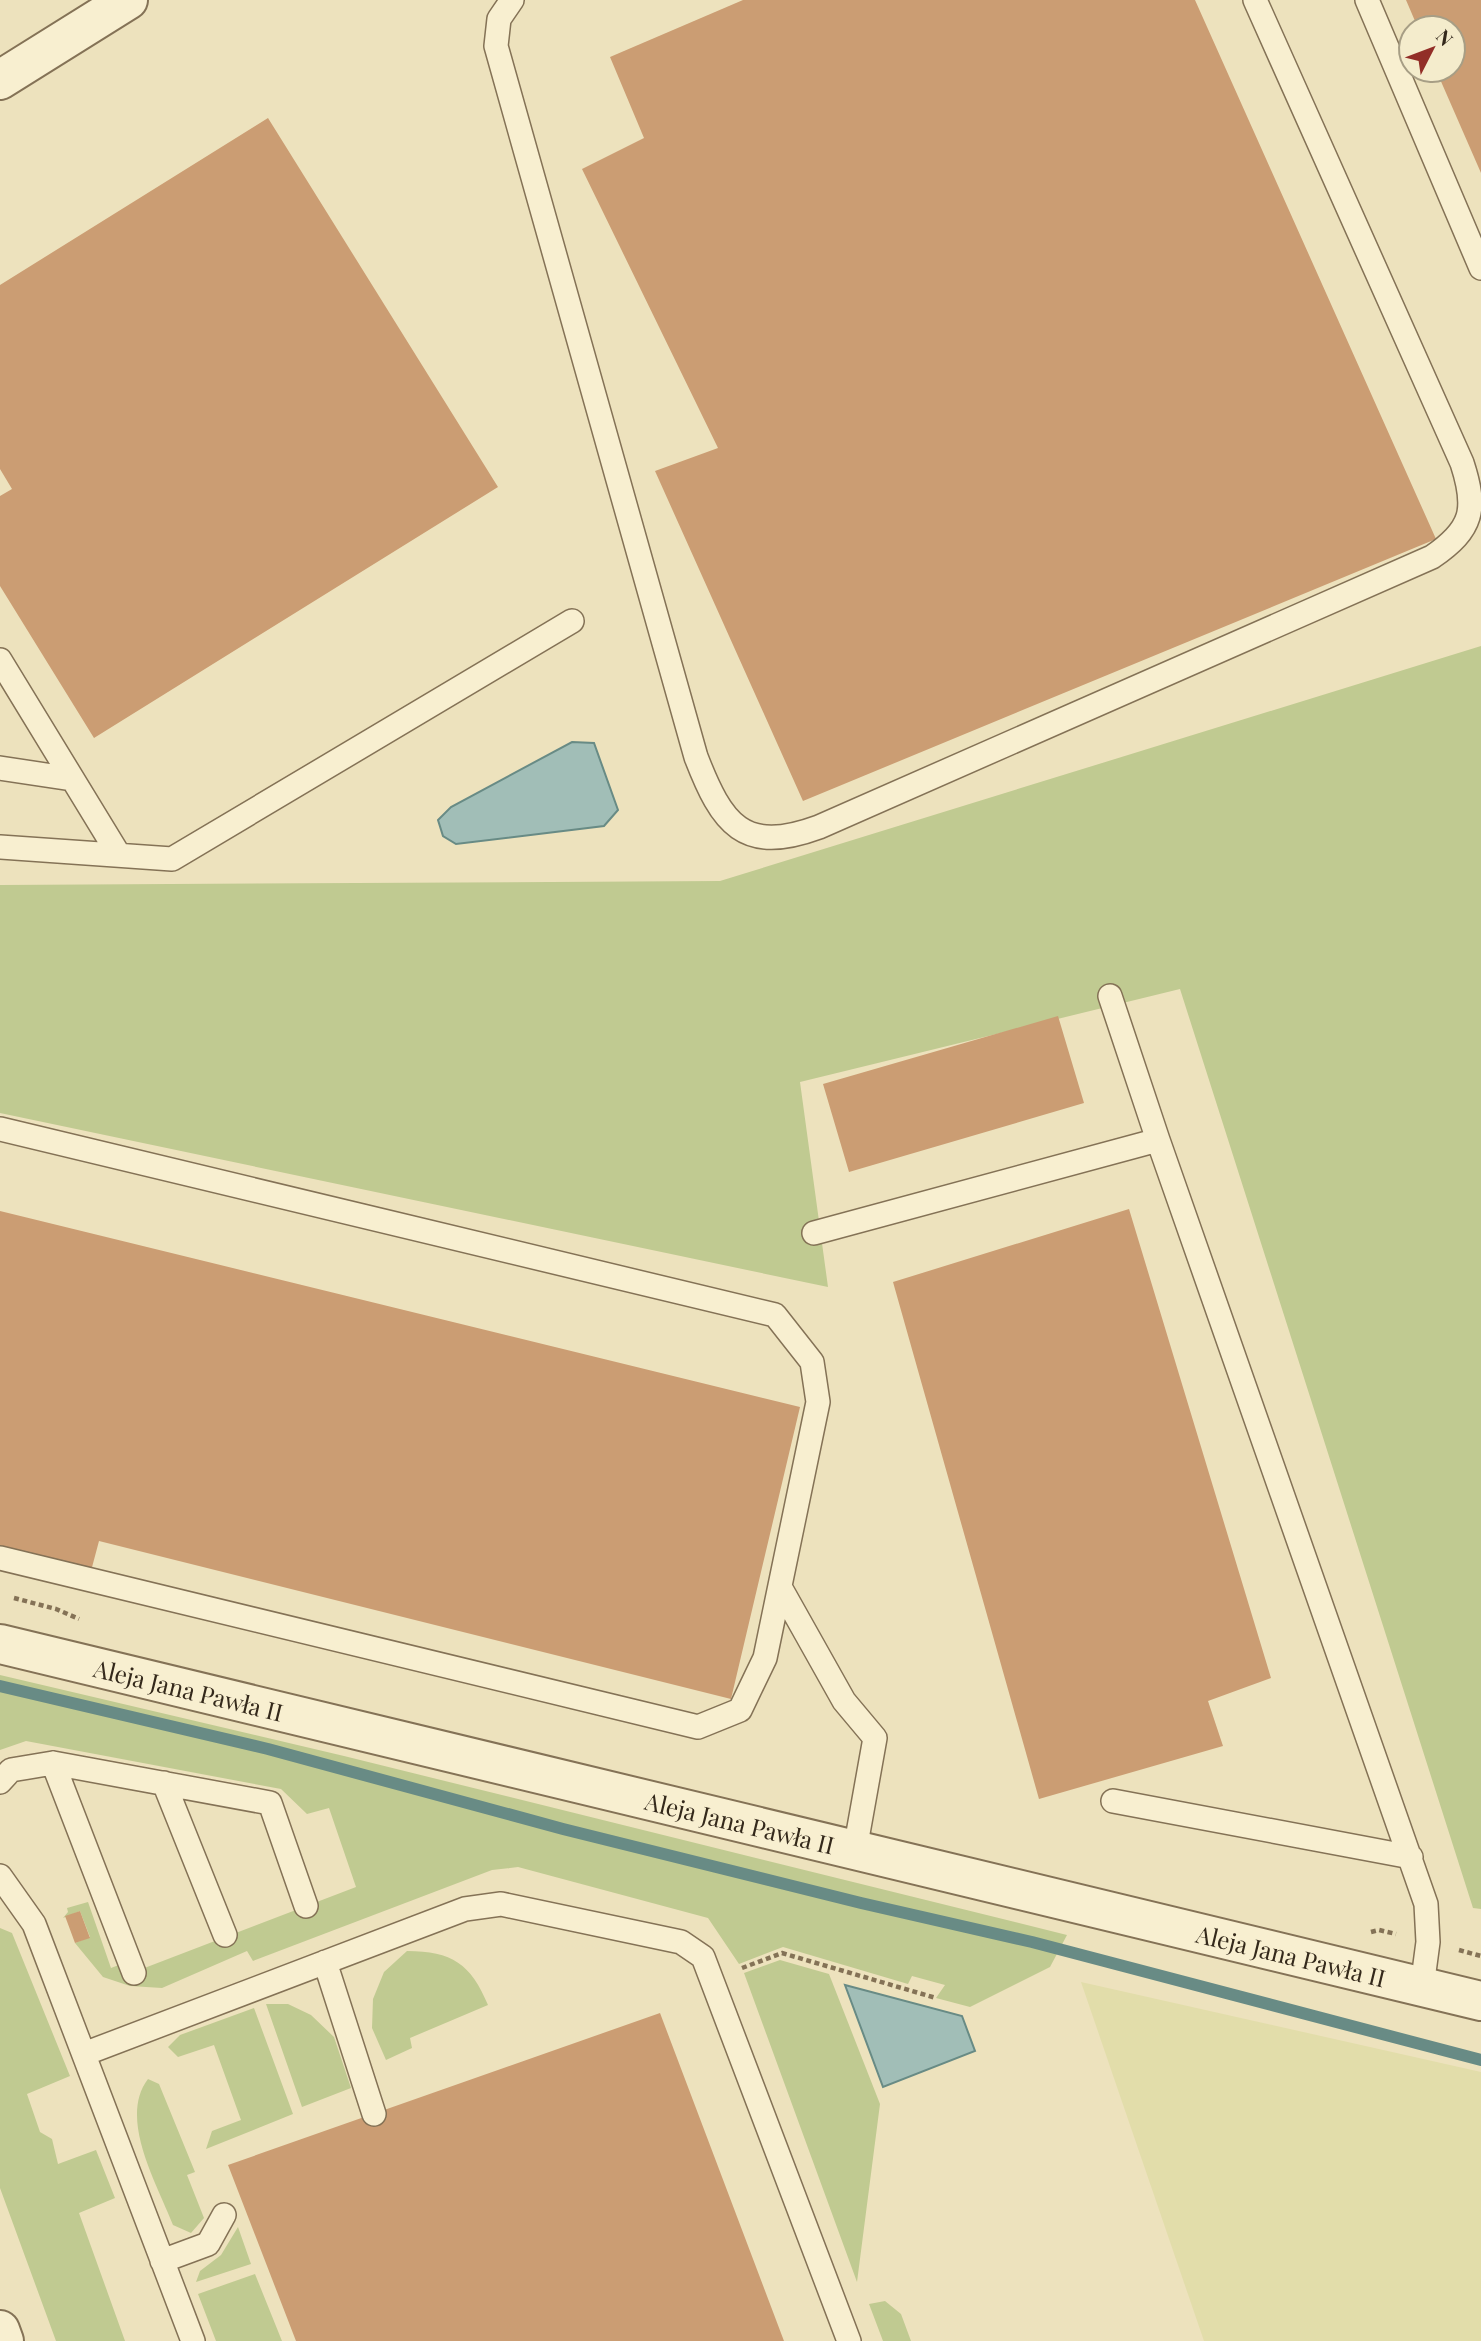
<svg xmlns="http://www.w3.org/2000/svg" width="1481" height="2341" viewBox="0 0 1481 2341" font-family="'Playfair Display',serif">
  <rect width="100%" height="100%" fill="#ede2bd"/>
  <path fill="#e2ddaa" d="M 1081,1982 L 1481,2072 L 1481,2341 L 1204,2341 Z"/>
  <path fill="#c0ca91" d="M 1481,646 L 1481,1909 L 1473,1908 L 1180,989 L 800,1082 L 828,1287 L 0,1113 L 0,885 L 720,881 Z
    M 0,1675 L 344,1756 L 1067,1935 L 1050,1967 L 970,2007 L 936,1998 L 945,1985 L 912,1976 L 908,1984 L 783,1947 L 739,1964 L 708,1918 L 518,1867 L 492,1870 L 253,1961 L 247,1951 L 162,1988 L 130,1986 L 103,1977 L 75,1943 L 90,1937 L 80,1911 L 63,1918 L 68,1912 L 67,1908 L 88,1902 L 111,1968 L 124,1963 L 134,1972 L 356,1887 L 329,1808 L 307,1814 L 281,1789 L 26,1741 L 0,1750 Z
    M 0,1928 L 12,1933 L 70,2076 L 27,2094 L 40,2132 L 52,2139 L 58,2164 L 96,2150 L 115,2198 L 79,2213 L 125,2341 L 56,2341 L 0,2188 Z
    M 407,1951 C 452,1951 471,1964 488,2005 L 410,2038 L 412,2048 L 386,2060 L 372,2028 L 373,1999 L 384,1972 Z
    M 780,1960 L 829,1974 L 880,2104 L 857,2282 L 744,1973 Z
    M 266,2004 L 288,2004 L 311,2015 L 334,2037 L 351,2088 L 302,2107 Z
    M 254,2008 L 293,2114 L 206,2149 L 212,2131 L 241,2120 L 214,2045 L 178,2057 L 168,2047 L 180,2035 Z
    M 148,2079 L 159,2084 L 195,2172 L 187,2175 L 204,2218 L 191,2233 L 173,2225 C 157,2184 118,2118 148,2079 Z
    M 238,2227 L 251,2264 L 196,2282 L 200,2271 L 221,2255 Z
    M 255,2274 L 282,2341 L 216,2341 L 198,2294 Z
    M 885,2301 L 901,2314 L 911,2341 L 883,2341 L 869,2304 Z"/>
  <path fill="#a1beb7" stroke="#688b85" stroke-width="2" d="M 572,742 L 594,743 L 618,810 L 604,826 L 456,844 L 443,836 L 438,820 L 451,807 Z
    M 845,1985 L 962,2016 L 975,2051 L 883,2087 Z"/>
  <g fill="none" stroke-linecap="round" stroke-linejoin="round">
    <path stroke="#688b85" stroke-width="12" d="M 0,1686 L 268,1749 L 563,1829 L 861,1903 L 1032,1942 L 1481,2060"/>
  </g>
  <path fill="#cb9d73" d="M 743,0 L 1195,0 L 1436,539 L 803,801 L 655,471 L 718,448 L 582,169 L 644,138 L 610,57 Z
    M 1406,0 L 1481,0 L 1481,173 L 1436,70 L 1453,70 L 1453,28 L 1418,28 Z
    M 268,118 L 498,487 L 94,738 L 0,586 L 0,496 L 12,489 L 0,469 L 0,285 Z
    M 1058,1016 L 1084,1103 L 849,1172 L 823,1084 Z
    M 1129,1209 L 1271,1678 L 1208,1701 L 1223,1746 L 1039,1799 L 893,1282 Z
    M 0,1211 L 800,1407 L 731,1699 L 99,1541 L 91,1571 L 0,1550 Z
    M 80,1911 L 90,1938 L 75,1943 L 65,1916 Z
    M 660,2013 L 784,2341 L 296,2341 L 228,2165 Z"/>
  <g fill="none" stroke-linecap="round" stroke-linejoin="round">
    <defs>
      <path id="service" d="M 512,0 L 499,19 L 496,46 L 696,757 C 722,824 743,855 819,827 L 1432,557 C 1473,529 1477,509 1462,463 L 1255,0
        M 1367,0 L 1481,268
        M 0,660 L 119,855
        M 0,768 L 72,779
        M 0,847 L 172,859 L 572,621
        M 1110,996 L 1158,1140 L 1426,1904 L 1428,1942 L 1422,1987
        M 0,1129 L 775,1315 L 812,1362 L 818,1402 L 765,1658 L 740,1710 L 698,1727 L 0,1558
        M 814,1233 L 1158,1140
        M 780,1587 L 844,1701 L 875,1738 L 855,1850
        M 53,1763 L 134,1973
        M 0,1782 L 11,1770 L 53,1763 L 270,1803 L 306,1906
        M 164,1783 L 225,1935
        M 1113,1801 L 1411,1857
        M 0,1876 L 34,1924 L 193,2341
        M 325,1962 L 374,2114
        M 84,2054 L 465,1909 L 501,1904 L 681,1942 L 703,1957 L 849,2341
        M 162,2261 L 208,2244 L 224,2215"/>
      <path id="minor" d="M 0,2330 L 4,2341"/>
      <g id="tertiary">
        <path d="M 0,80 L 128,0"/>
        <path id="s1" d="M 0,1644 L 1481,2001"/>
      </g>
    </defs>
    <use href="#service" stroke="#847256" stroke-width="26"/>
    <use href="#minor" stroke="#847256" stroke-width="42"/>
    <use href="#tertiary" stroke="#847256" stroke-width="42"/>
    <path stroke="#847256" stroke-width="4.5" stroke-dasharray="5 3.5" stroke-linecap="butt" d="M 14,1598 L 56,1609 L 79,1619
      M 1371,1932 L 1379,1930 L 1396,1934
      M 1459,1950 L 1481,1956
      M 742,1968 L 782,1953 L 936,1998"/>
    <use href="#service" stroke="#f8efd0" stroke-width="23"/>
    <use href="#minor" stroke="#f8efd0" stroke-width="38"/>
    <use href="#tertiary" stroke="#f8efd0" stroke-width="38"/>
  </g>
  <g text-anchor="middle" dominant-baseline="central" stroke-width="6" stroke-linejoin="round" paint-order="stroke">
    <g font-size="24" fill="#34291b" stroke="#f4eccc">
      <text stroke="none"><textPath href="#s1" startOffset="194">Aleja Jana Pawła II</textPath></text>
      <text stroke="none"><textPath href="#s1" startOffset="761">Aleja Jana Pawła II</textPath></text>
      <text stroke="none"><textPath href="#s1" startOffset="1328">Aleja Jana Pawła II</textPath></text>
    </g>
  </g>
  <g transform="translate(1432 49) rotate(48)"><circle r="33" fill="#f4eccc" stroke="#a79e85" stroke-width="2"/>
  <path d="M0-5L12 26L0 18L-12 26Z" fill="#922e27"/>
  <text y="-10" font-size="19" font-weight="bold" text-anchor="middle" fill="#34291b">N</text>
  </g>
</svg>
